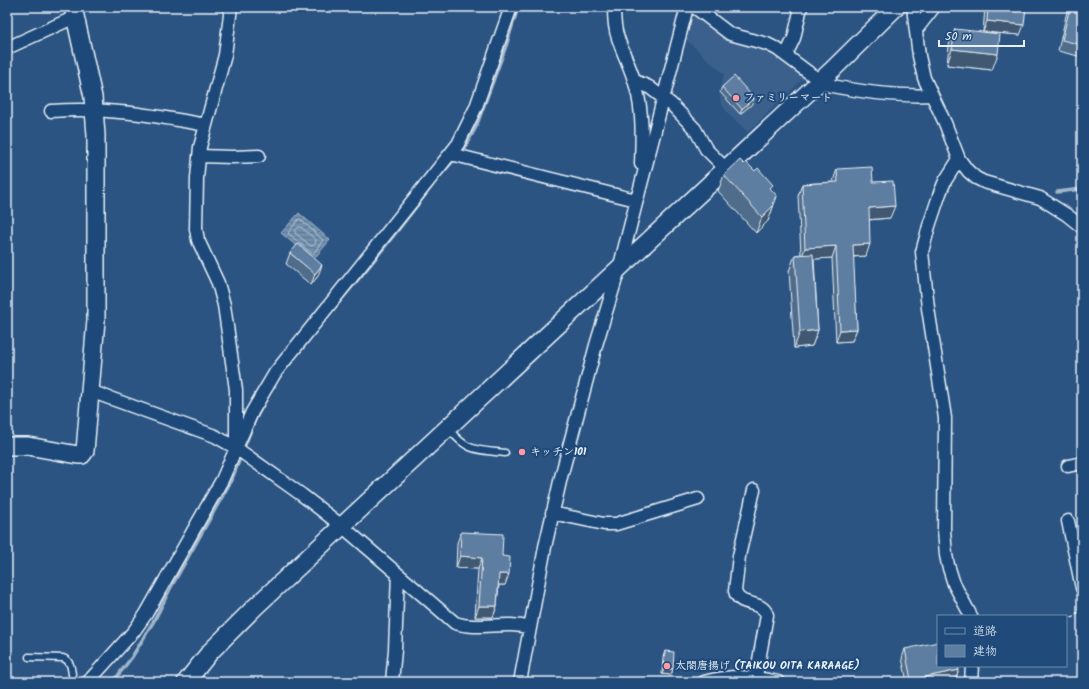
<svg xmlns="http://www.w3.org/2000/svg" width="1089" height="689" viewBox="0 0 1089 689" font-family="Kalam,'Klee One',sans-serif">
  <defs>
    <pattern id="water-rules" width="6" height="5" patternUnits="userSpaceOnUse"><rect width="6" height="5" fill="#708ead"/><path d="M0 2.5h6" fill="none" stroke="#61768a"/></pattern>
  </defs>
  <rect width="100%" height="100%" fill="#2b5482"/>
  <filter id="ink" filterUnits="userSpaceOnUse"><feTurbulence type="fractalNoise" baseFrequency=".025" numOctaves="2"/><feDisplacementMap in="SourceGraphic" scale="8" xChannelSelector="R" yChannelSelector="G"/><feConvolveMatrix kernelMatrix="1 2 1 2 8 2 1 2 1" color-interpolation-filters="sRGB"/></filter>
  <g filter="url(#ink)">
    <path fill="#3a608b" d="M 693,10 L 729,39 L 774,53 L 805,77 L 748,132 L 729,115 L 721,103 L 719,92 L 724,74 L 685,39 Z"/>
    <path fill="url(#water-rules)" stroke="#a0b6cb" d="M 299,213 L 330,240 L 313,260 L 281,233 Z"/>
    <g fill="none" stroke-linecap="round" stroke-linejoin="round">
      <path stroke="#b8c9da" stroke-width="1" d="M 300,219 L 323,240 L 313,254 L 311,253 L 288,233 L 298,220 Z
        M 299,227 L 301,227 L 316,240 L 316,242 L 313,246 L 311,246 L 295,233 L 295,231 Z"/>
      <path stroke="#a0b6cb" stroke-width="3.5" d="M 7,8 L 11,7
        M 443,172 L 464,149 L 476,127 L 506,46 L 518,7
        M 1057,192 L 1082,189
        M 333,309 C 368,269 400,228 432,186
        M 243,450 L 255,420 L 267,397
        M 113,682 L 132,657 L 155,619 L 170,589 L 231,481 L 241,456"/>
      <defs>
        <path id="lane" d="M 449,429 C 467,452 478,450 505,453
          M 29,657 L 63,658 C 74,662 70,674 74,682"/>
        <path id="street" d="M 231,7 L 225,55 L 200,147 L 197,178 L 196,229 L 198,240 L 218,283 L 224,305 L 236,390 L 236,440
          M 614,7 C 614,17 614,28 618,38 C 623,54 632,70 636,87 C 643,112 642,138 641,164
          M 692,7 L 697,9 L 730,34 L 767,44 L 777,49 L 820,81 L 827,85 C 862,92 896,97 932,95
          M 913,7 L 919,56 L 924,78 L 945,123 L 959,159 L 968,171 L 976,178 L 984,182 L 1040,198 L 1067,215 L 1082,227
          M 916,30 L 934,7
          M 7,48 L 75,17
          M 786,55 L 794,38 L 801,7
          M 635,81 L 649,87 L 671,104 L 695,129 L 706,149 L 726,169
          M 51,111 C 106,107 152,115 206,125
          M 451,154 L 636,200
          M 199,156 L 232,157 L 259,156
          M 959,159 L 945,181 L 940,193 L 929,226 L 922,252 L 928,308 L 945,418 L 944,530 L 946,555 L 948,565 L 954,584 L 971,616
          M 90,391 L 215,436 L 236,448 L 302,495 L 342,526 L 455,623 C 479,631 505,620 530,628
          M 1068,466 L 1082,463
          M 754,490 L 739,556 L 735,591 C 739,608 762,599 767,615 L 756,677
          M 552,513 L 604,524 L 616,524 L 698,499
          M 1068,521 L 1082,588
          M 88,682 L 134,631 L 146,614 L 222,480 L 252,412 L 275,373 L 458,144 L 476,107 L 511,7
          M 392,682 L 395,650 L 398,574
          M 520,682 L 545,547 L 561,477 L 596,345 L 619,269 L 687,7
          M 704,682 C 733,675 749,676 778,682
          M 971,682 L 972,666"/>
        <path id="secondary" d="M 7,446 L 28,446 L 78,455 L 82,455 L 85,451 L 96,320 L 96,135 L 93,97 L 73,7
          M 186,682 L 210,652 L 255,607 L 830,72 L 896,7"/>
      </defs>
      <use href="#lane" stroke="#e8f1f8" stroke-width="9"/>
      <use href="#street" stroke="#e8f1f8" stroke-width="15"/>
      <use href="#secondary" stroke="#e8f1f8" stroke-width="20"/>
      <path stroke="#e8f1f8" stroke-width="2" stroke-dasharray="3 3" stroke-linecap="butt" d="M 1066,620 L 1070,619 L 1082,609"/>
      <use href="#lane" stroke="#1f4a7a" stroke-width="6"/>
      <use href="#street" stroke="#1f4a7a" stroke-width="12"/>
      <use href="#secondary" stroke="#1f4a7a" stroke-width="17"/>
    </g>
    <path fill="#506c8a" stroke="#e8f1f8" d="M 985,7 L 1026,7 L 1020,35 L 983,32 Z
      M 1068,7 L 1082,7 L 1082,57 L 1058,51 Z
      M 955,29 L 992,70 L 947,65 L 949,45 Z
      M 722,87 L 752,104 L 740,114 L 720,92 Z
      M 744,164 L 771,190 L 777,196 L 768,221 L 756,233 L 718,191 L 724,175 Z
      M 837,169 L 873,182 L 890,218 L 869,220 L 866,256 L 853,257 L 857,329 L 852,341 L 836,342 L 832,258 L 814,259 L 818,330 L 812,346 L 794,348 L 789,271 L 795,255 L 801,254 L 798,196 L 802,184 L 833,182 L 833,181 Z
      M 290,253 L 318,276 L 311,285 L 286,264 Z
      M 461,532 L 502,556 L 505,585 L 499,585 L 497,606 L 493,617 L 475,617 L 478,569 L 456,568 L 457,543 Z
      M 905,649 L 959,670 L 956,678 L 938,682 L 907,682 L 902,658 Z
      M 665,651 L 673,669 L 671,675 L 662,674 L 663,657 Z"/>
    <path fill="#415871" stroke="#e8f1f8" d="M 987,21 L 1024,25 L 1020,35 L 983,32 Z
      M 952,49 L 998,54 L 992,70 L 947,65 Z
      M 754,98 L 752,104 L 740,114 L 742,109 Z
      M 777,196 L 768,221 L 756,233 L 762,217 L 774,199 Z
      M 895,206 L 890,218 L 865,220 L 869,208 Z
      M 870,244 L 866,256 L 848,257 L 853,245 Z
      M 836,246 L 832,258 L 801,260 L 805,248 Z
      M 322,265 L 318,276 L 311,285 L 315,274 Z
      M 857,329 L 852,341 L 836,342 L 840,330 Z
      M 818,330 L 812,346 L 794,348 L 800,332 Z
      M 460,556 L 482,558 L 478,569 L 456,568 Z
      M 499,574 L 509,574 L 505,585 L 495,585 Z
      M 479,606 L 497,606 L 493,617 L 475,617 Z
      M 664,669 L 673,669 L 671,675 L 662,674 Z
      M 959,670 L 956,678 L 938,682 L 911,682 L 911,680 Z"/>
    <path fill="#5d7da1" stroke="#e8f1f8" d="M 988,7 L 1026,7 L 1024,25 L 987,21 Z
      M 1070,7 L 1082,7 L 1082,45 L 1062,40 Z
      M 955,29 L 1000,34 L 998,54 L 952,49 Z
      M 734,76 L 754,98 L 742,109 L 722,87 Z
      M 740,160 L 744,164 L 746,162 L 755,171 L 758,168 L 773,185 L 770,188 L 777,196 L 774,199 L 775,201 L 772,203 L 774,205 L 762,217 L 724,175 Z
      M 872,167 L 873,182 L 893,181 L 895,206 L 869,208 L 870,244 L 853,245 L 857,329 L 840,330 L 836,246 L 805,248 L 802,184 L 838,182 L 837,169 Z
      M 298,244 L 322,265 L 315,274 L 290,253 Z
      M 813,254 L 818,330 L 800,332 L 795,255 Z
      M 461,532 L 503,534 L 502,556 L 510,557 L 509,574 L 499,574 L 497,606 L 479,606 L 482,558 L 460,556 Z
      M 938,642 L 938,666 L 958,666 L 959,670 L 911,680 L 905,649 Z
      M 665,651 L 674,652 L 673,669 L 664,669 Z"/>
  </g>
  <g fill="#ff9aa2" stroke="#1f4a7a" stroke-width="1.5">
    <circle cx="736" cy="98" r="4"/>
    <circle cx="522" cy="452" r="4"/>
    <circle cx="667" cy="666" r="4"/>
  </g>
  <g text-anchor="middle" dominant-baseline="central" stroke-width="4" stroke-linejoin="round" paint-order="stroke">
    <g font-size="11" font-weight="bold" fill="#e8f1f8" stroke="#1f4a7a" text-anchor="start">
      <text x="744" y="98">ファミリーマート</text>
      <text x="530" y="452">キッチン101</text>
      <text x="675" y="666">太閤唐揚げ (TAIKOU OITA KARAAGE)</text>
    </g>
  </g>
  <rect width="1089" height="689" fill="none" stroke="#1f4a7a" stroke-width="24"/>
  <rect x="12" y="12" width="1065" height="665" fill="none" stroke="#e8f1f8" stroke-width="1.5" filter="url(#ink)"/>
  <rect x="937" y="615" width="130" height="52" fill="#1f4a7a" stroke="#6f8dac"/>
  <rect x="945" y="628" width="20" height="6" fill="#1f4a7a" stroke="#6f8dac"/>
  <text x="973" y="635" font-size="12" fill="#e8f1f8">道路</text>
  <rect x="945" y="645" width="20" height="12" fill="#5d7da1" stroke="#6f8dac"/>
  <text x="973" y="655" font-size="12" fill="#e8f1f8">建物</text>
  <path d="M939 40v6h85v-6" fill="none" stroke="#e8f1f8" stroke-width="2"/>
  <text x="945" y="40" font-size="12" fill="#e8f1f8" stroke="#1f4a7a" stroke-width="3" paint-order="stroke">50 m</text>
</svg>
